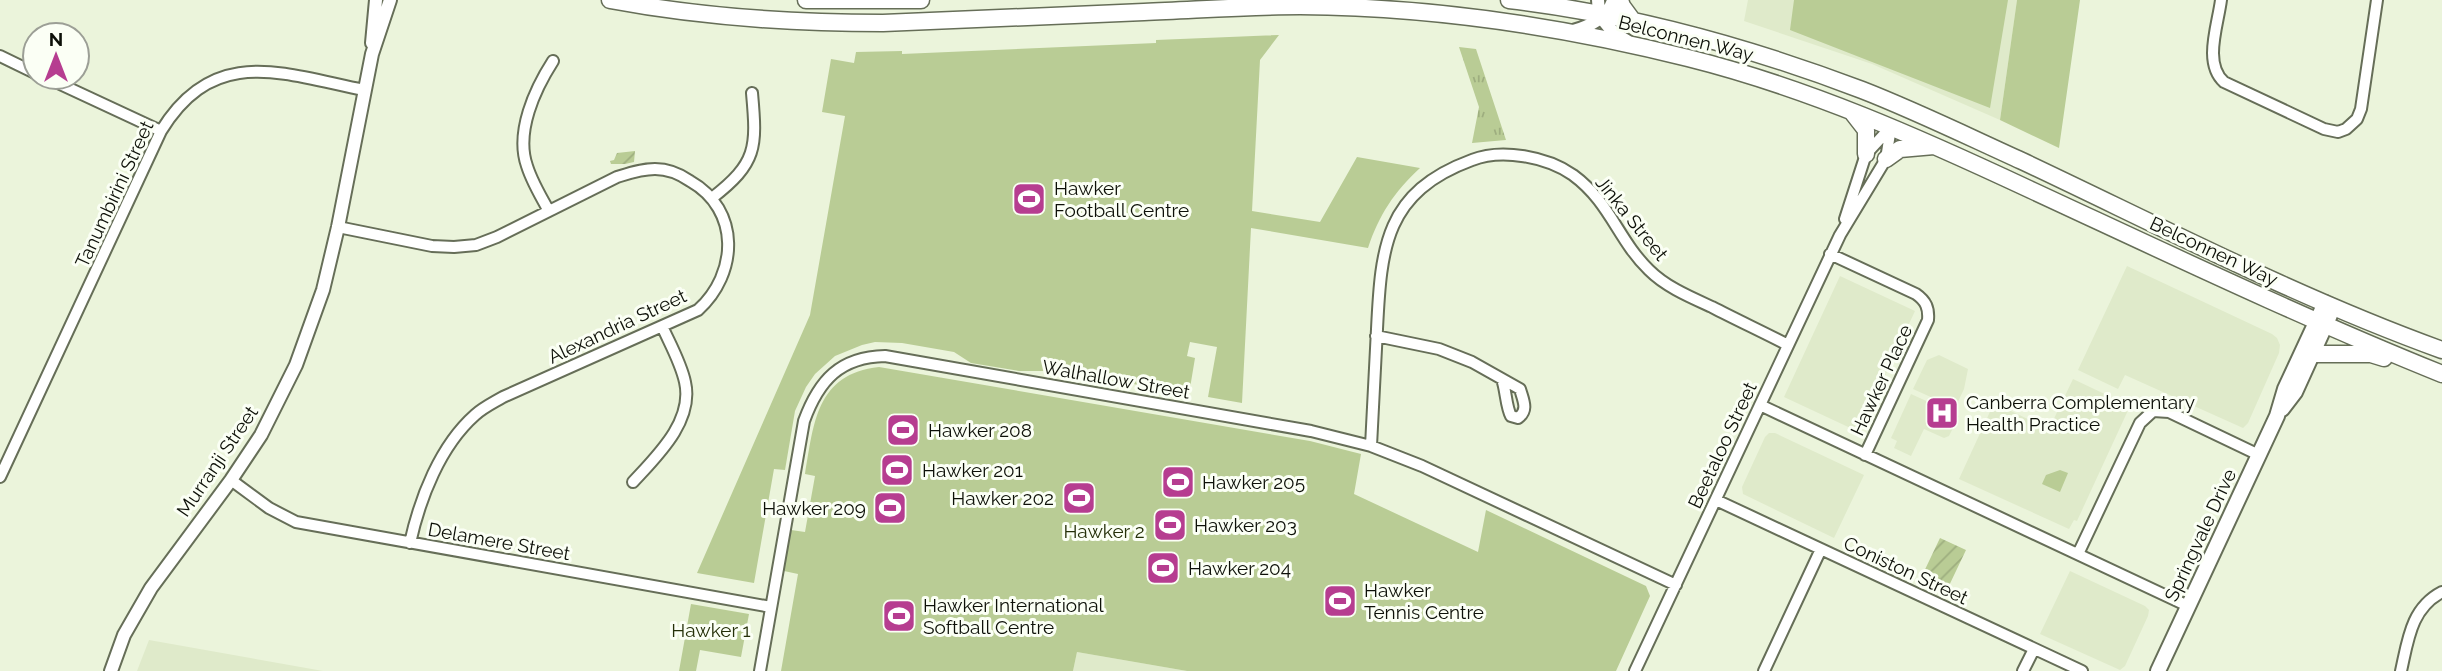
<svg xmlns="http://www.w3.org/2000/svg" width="2442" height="671" viewBox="0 0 2442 671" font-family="Raleway,sans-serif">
  <defs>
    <pattern id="grass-tufts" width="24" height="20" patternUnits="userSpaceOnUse" patternTransform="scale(1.75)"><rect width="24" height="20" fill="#b9cc95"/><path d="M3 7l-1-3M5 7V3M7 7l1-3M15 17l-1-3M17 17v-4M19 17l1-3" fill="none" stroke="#9eae7f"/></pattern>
    <pattern id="garden-furrows" width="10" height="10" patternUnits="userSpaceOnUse" patternTransform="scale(1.75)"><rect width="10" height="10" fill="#b9cc95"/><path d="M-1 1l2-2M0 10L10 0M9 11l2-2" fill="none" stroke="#9eae7f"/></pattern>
  </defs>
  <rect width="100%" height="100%" fill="#ebf4db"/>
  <path fill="#dfeaca" d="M 1748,0 L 2017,0 L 2000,120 L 1872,64 L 1744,21 Z
    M 2127,266 L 2272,334 L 2277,338 L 2280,345 L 2279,353 L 2248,423 L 2243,428 L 2125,375 L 2118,389 L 2078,370 Z
    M 1840,276 L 1915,311 L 1859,432 L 1784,397 Z
    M 1939,355 L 1968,369 L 1964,389 L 1955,408 L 1913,389 L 1927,360 Z
    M 2073,379 L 2130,406 L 2077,521 L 2074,520 L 2069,529 L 1959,479 L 1994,403 L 2049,429 Z
    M 1911,394 L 1959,416 L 1949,436 L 1944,438 L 1924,429 L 1911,456 L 1894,448 L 1897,441 L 1891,438 Z
    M 1769,433 L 1775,433 L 1864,475 L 1834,538 L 1743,494 L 1742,487 L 1765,437 Z
    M 2070,571 L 2145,606 L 2149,610 L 2148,616 L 2125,666 L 2120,670 L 2040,634 Z
    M 149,640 L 323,671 L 137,671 Z
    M 1077,652 L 1187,671 L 1073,671 Z"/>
  <path fill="url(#grass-tufts)" d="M 1459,47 L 1476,49 L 1506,140 L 1472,143 L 1479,107 Z"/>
  <path fill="#b9cc95" d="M 1794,0 L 2008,0 L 1990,108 L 1790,30 Z
    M 2017,0 L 2080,0 L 2059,148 L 2000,120 Z
    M 1279,35 L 1260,60 L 1252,211 L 1320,222 L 1357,157 L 1420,168 C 1394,192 1379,215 1368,248 L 1251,228 L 1242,403 L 1208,397 L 1217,347 L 1190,342 L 1187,356 L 1195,358 L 1189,394 L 1061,371 L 1019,371 L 971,363 L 954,352 L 902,343 L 875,342 L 862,345 L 835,356 L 815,374 L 806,387 L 795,411 L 785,470 L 774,469 L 754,583 L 697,573 L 810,315 L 845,116 L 822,112 L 831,59 L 854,63 L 856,52 L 902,51 L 902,54 L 1156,43 L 1156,40 Z
    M 879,367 L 1310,441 L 1361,454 L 1354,494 L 1478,552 L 1486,510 L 1646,586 L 1650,596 L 1616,671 L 1187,671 L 1077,652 L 1073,671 L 781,671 L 798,574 L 784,571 L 791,530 L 805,532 L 815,476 L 805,474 C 814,423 816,374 879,367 Z
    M 2060,470 L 2068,473 L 2060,492 L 2042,484 L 2046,475 Z
    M 691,604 L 749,614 L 741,657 L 700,650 L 696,671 L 679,671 Z"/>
  <path fill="url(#garden-furrows)" d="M 635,151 L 634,162 L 625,164 L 611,164 L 610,161 L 614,160 L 617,153 Z
    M 1940,538 L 1966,550 L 1946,592 L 1920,580 Z"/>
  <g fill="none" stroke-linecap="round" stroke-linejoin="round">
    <defs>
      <path id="minor" d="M 2221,0 C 2218,25 2203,63 2224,82 L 2324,129 L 2338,132 L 2346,129 L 2357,119 L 2361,109 L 2377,0
        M 0,56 L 35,73
        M 45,77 L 161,131
        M 712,198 C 757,163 757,148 752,93
        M 549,211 C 541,197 532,182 527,166 C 515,132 535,89 553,61
        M 1845,219 L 1866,154 L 1891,127
        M 338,227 L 432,246 L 454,247 L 476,245 L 497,237 L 617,177 C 630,173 641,169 655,169 C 667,169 680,174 690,181 C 741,210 738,274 698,310 L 503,397 C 493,403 484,407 475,415 C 440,446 420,498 410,543
        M 1830,254 L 1916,294 C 1926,301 1929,308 1928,320 L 1865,455
        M 1376,336 L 1439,349 L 1472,362 L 1520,389 C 1523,400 1529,410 1518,418 L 1511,416 C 1506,407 1506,390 1502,379
        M 1760,405 L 2188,606
        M 1371,446 C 1373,407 1375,368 1377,329 C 1381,247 1385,192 1472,160 C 1502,148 1547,157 1573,175 C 1610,202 1618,240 1649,270 C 1666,287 1690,297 1712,307 C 1737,320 1763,332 1788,345
        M 0,477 L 161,131 C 214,44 283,74 364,90
        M 231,480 L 269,508 L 296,522 L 771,607
        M 633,482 C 657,456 694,421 685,382 C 681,363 670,344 662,326
        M 1716,500 L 2082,671
        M 2078,554 L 2140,423 L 2153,411 L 2169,412 L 2259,455
        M 760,671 L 804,421 C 819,380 840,357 885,356 L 1311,431 L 1371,446 L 1422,466 L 1676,585
        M 1635,671 L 1840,235 L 1886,159 L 1891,127
        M 1764,671 L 1821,549
        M 2023,671 L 2034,649
        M 2401,671 C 2408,640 2411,608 2442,592"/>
      <path id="tertiary" d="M 1598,0 C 1598,20 1611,32 1627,41
        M 1573,31 C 1588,27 1609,17 1613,0
        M 372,43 L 376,0
        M 111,671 L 124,635 L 151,588 L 231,480 L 261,435 L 296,365 L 323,290 L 338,227 L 372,54 L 390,0"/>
      <path id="secondary" d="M 2282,409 L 2295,392 L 2330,315
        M 2158,671 L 2277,416 L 2285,389 L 2325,303"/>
      <path id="primary" d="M 610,0 C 700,17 791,23 883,23 C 970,20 1057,16 1144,12 C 1196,10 1248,6 1300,6 C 1431,7 1561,26 1688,58 C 1808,88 1920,138 2031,190 C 2167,253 2303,318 2442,374
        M 806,0 L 921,0
        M 1509,0 C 1629,14 1749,47 1862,90 C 1916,111 1969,137 2022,161 C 2160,226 2298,298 2442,350
        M 1620,0 L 1622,6 L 1633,21
        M 1852,112 L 1866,130 L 1866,154
        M 1886,159 L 1900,149 L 1934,146
        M 2313,354 L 2371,354 L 2384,358"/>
    </defs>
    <use href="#minor" stroke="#666e58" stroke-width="14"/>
    <use href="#tertiary" stroke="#666e58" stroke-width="16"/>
    <use href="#secondary" stroke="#666e58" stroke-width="18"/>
    <use href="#primary" stroke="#666e58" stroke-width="19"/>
    <use href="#minor" stroke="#fff" stroke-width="10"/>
    <use href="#tertiary" stroke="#fff" stroke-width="12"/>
    <use href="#secondary" stroke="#fff" stroke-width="14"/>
    <use href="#primary" stroke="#fff" stroke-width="16"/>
  </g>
  <defs>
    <symbol id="stadium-square" viewBox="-11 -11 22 22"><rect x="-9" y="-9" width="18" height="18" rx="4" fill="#b63d90" stroke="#fbfff5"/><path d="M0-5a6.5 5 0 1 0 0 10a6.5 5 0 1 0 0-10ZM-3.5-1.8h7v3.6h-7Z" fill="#fff"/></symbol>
    <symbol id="hospital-square" viewBox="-11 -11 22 22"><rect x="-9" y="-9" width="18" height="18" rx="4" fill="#b63d90" stroke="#fbfff5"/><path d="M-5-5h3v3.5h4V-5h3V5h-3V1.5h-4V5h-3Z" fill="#fff"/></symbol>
  </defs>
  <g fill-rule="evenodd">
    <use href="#stadium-square" x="1010" y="180" width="38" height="38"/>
    <use href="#hospital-square" x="1923" y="394" width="38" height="38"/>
    <use href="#stadium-square" x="884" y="411" width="38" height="38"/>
    <use href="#stadium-square" x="878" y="451" width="38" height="38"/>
    <use href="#stadium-square" x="1159" y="463" width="38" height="38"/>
    <use href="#stadium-square" x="1060" y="479" width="38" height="38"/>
    <use href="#stadium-square" x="871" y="489" width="38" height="38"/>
    <use href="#stadium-square" x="1151" y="506" width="38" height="38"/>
    <use href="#stadium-square" x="1144" y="549" width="38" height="38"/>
    <use href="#stadium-square" x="1321" y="582" width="38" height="38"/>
    <use href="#stadium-square" x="880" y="597" width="38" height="38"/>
  </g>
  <g text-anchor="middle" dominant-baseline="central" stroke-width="6" stroke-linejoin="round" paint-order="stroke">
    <g font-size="19" fill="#0d1008" stroke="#fbfff5">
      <text transform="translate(1686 38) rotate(14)">Belconnen Way</text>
      <text transform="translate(114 194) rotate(-65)">Tanumbirini Street</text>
      <text transform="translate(1632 218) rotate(51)">Jinka Street</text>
      <text transform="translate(2214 251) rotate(25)">Belconnen Way</text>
      <text transform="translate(617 326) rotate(-25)">Alexandria Street</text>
      <text transform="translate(1116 379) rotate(10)">Walhallow Street</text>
      <text transform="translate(1881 380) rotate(-65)">Hawker Place</text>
      <text transform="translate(1722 445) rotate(-65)">Beetaloo Street</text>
      <text transform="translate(217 461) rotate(-56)">Murranji Street</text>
      <text transform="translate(2200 535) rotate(-65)">Springvale Drive</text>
      <text transform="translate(499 541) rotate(10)">Delamere Street</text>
      <text transform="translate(1906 570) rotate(25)">Coniston Street</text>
    </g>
    <g font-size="19" fill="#0d1008" stroke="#fbfff5" text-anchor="start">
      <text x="1054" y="188">Hawker<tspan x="1054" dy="22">Football Centre</tspan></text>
      <text x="1966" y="402">Canberra Complementary<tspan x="1966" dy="22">Health Practice</tspan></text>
      <text x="928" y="430">Hawker 208</text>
      <text x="922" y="470">Hawker 201</text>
      <text x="1202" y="482">Hawker 205</text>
      <text x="1054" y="498" text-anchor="end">Hawker 202</text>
      <text x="866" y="508" text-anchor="end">Hawker 209</text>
      <text x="1194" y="525">Hawker 203</text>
      <text x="1188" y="568">Hawker 204</text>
      <text x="1364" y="590">Hawker<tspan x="1364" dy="22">Tennis Centre</tspan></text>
      <text x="923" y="605">Hawker International<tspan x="923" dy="22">Softball Centre</tspan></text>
    </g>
    <g font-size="19" fill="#253009" stroke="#fbfff5">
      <text x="1104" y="531">Hawker 2</text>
      <text x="711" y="630">Hawker 1</text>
    </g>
  </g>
  <g transform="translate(56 56)"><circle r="33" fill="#fbfff5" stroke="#9c9f96" stroke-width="2"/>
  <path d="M0-5L12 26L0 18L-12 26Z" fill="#b63d90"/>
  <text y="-10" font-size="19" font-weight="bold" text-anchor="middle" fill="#0d1008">N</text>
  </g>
</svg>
